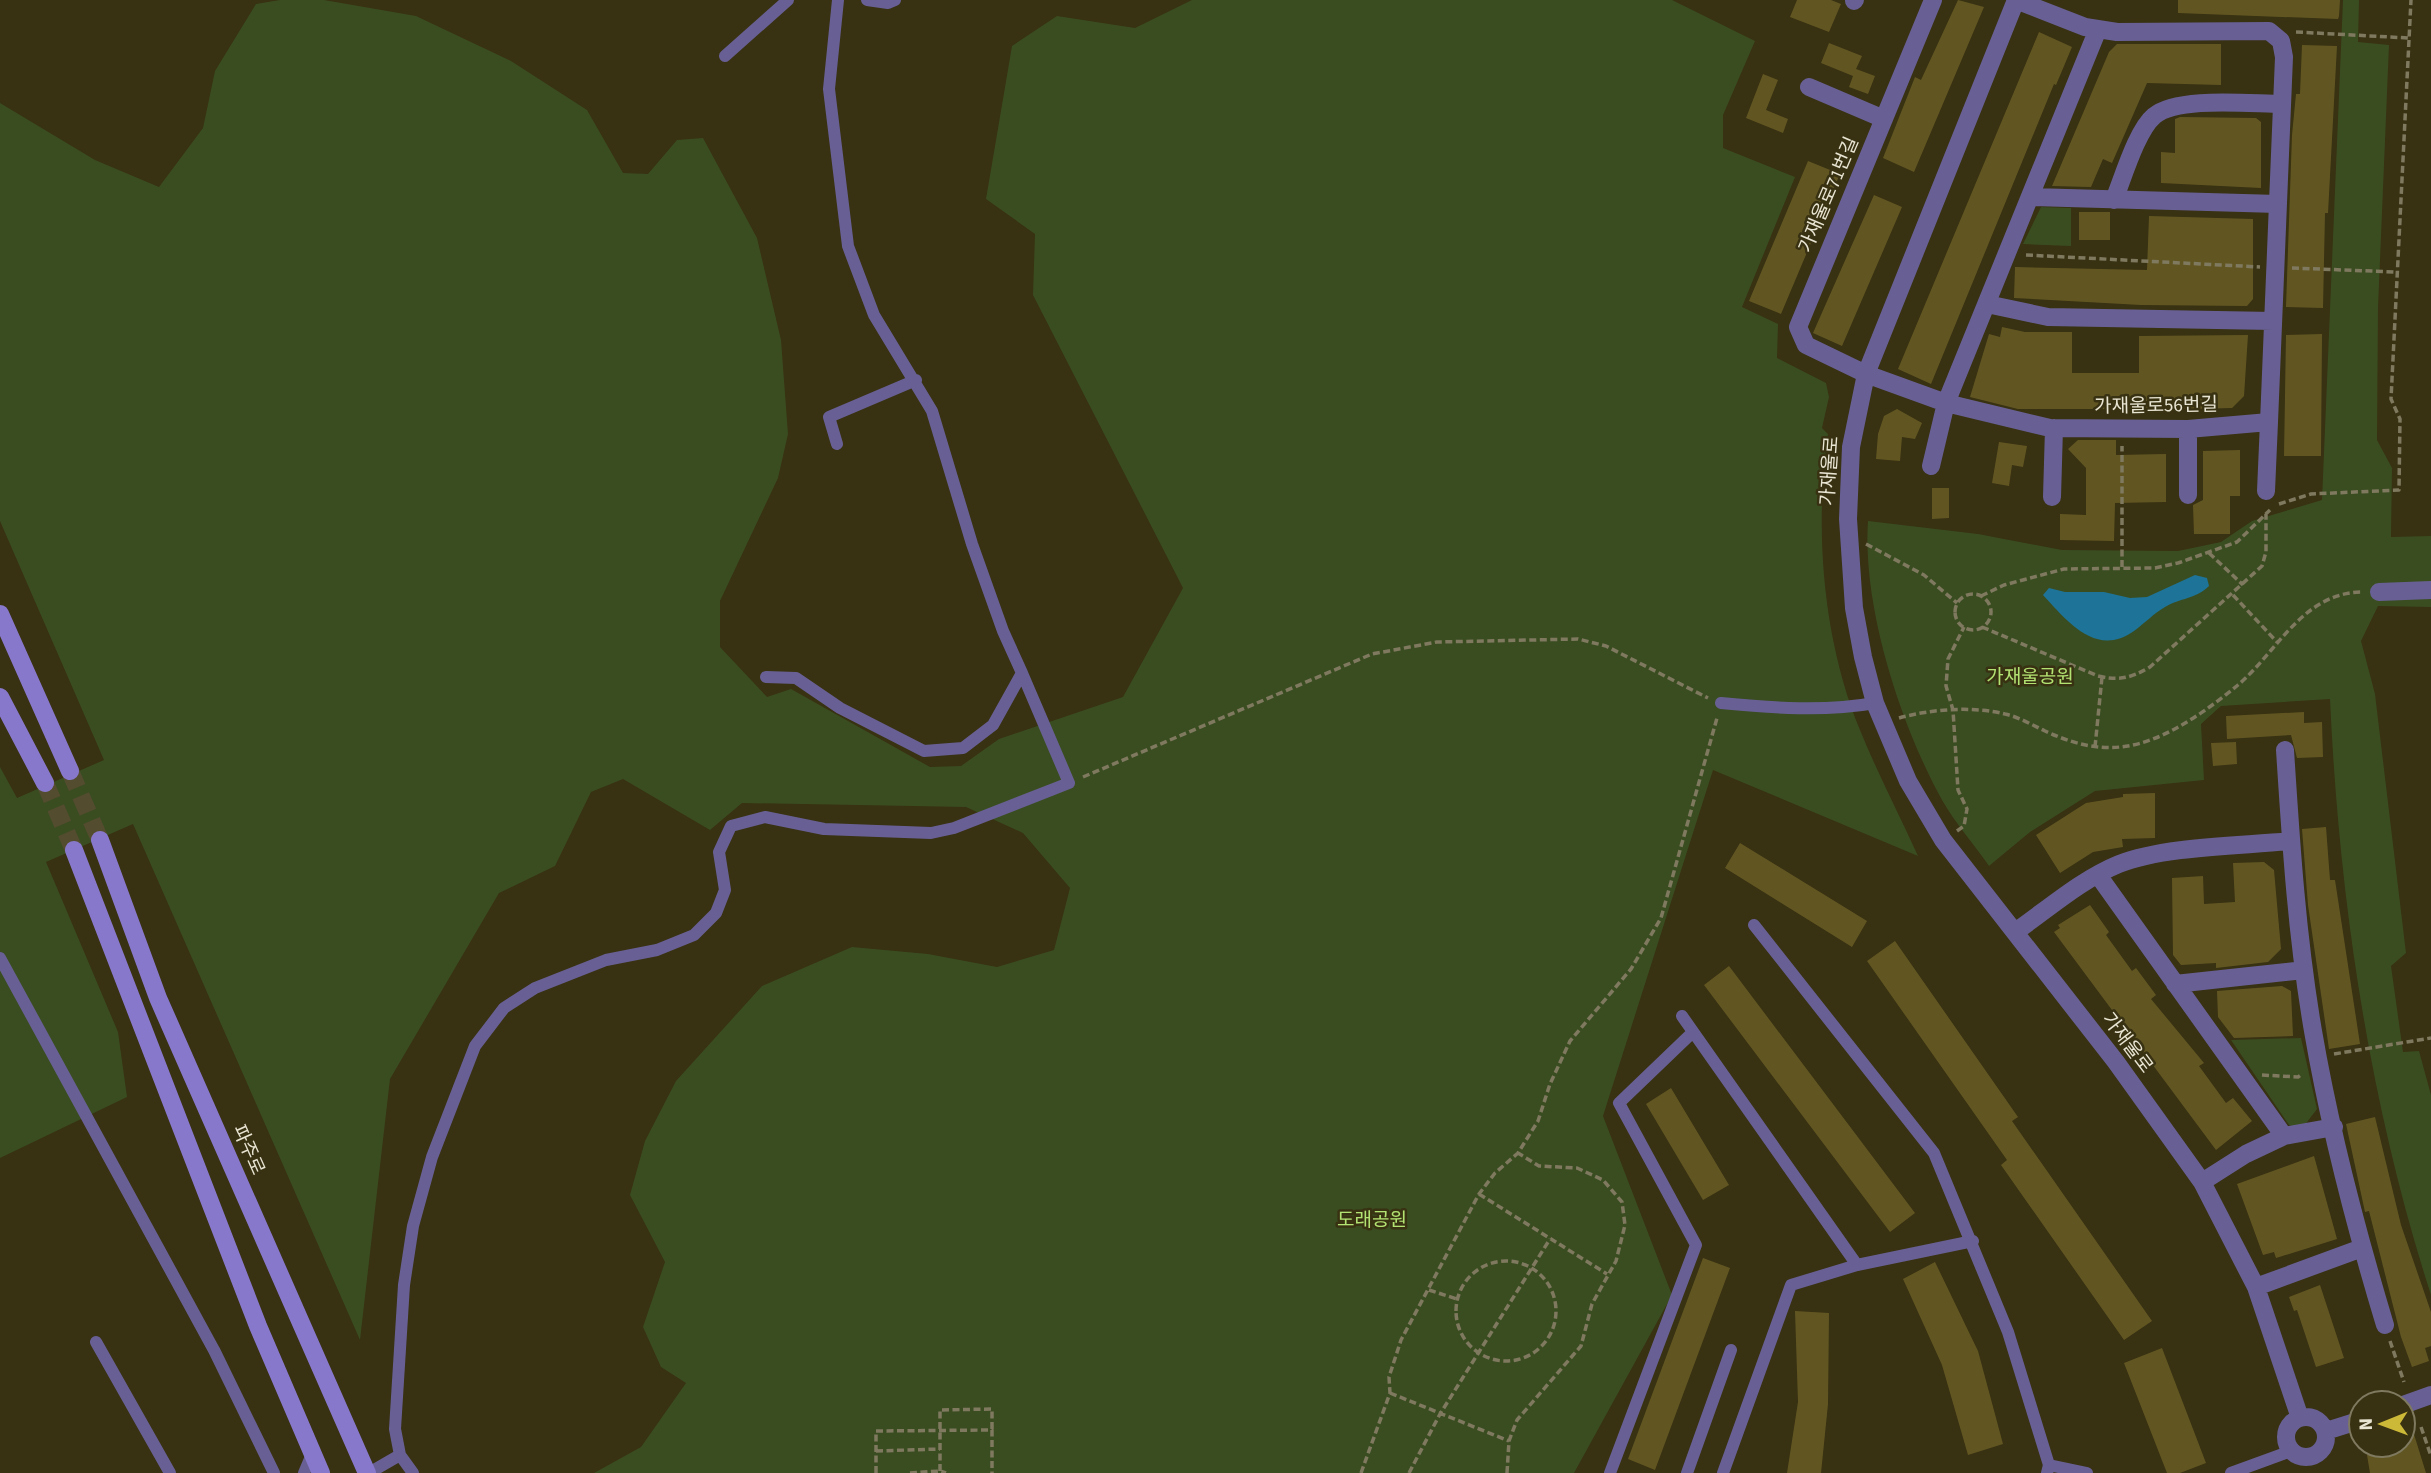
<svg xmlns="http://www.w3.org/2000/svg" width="2431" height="1473" viewBox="0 0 2431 1473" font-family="'Source Sans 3','Noto Sans KR',sans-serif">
  <rect width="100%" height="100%" fill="#383112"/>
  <path fill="#3a4d21" d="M 280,0 L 324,0 L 416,16 L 511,61 L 587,110 L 623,173 L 648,174 L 677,140 L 703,138 L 757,238 L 781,340 L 788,434 L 778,478 L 720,601 L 720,647 L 767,697 L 791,689 L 930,767 L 961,766 L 999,739 L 1123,697 L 1183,588 L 1033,295 L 1035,234 L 986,199 L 1012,46 L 1057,16 L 1135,28 L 1192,0 L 1672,0 L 1755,41 L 1723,115 L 1723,148 L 1795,177 L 1742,307 L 1778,324 L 1777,358 L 1826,383 L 1829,397 L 1822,428 L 1828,434 C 1814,530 1823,640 1860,730 C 1877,772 1899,814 1918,856 L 1713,770 L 1603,1116 L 1672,1295 L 1574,1473 L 594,1473 L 641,1447 L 686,1383 L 661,1367 L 643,1327 L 665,1262 L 630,1195 L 645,1141 L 676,1081 L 762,986 L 852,947 L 928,954 L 997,967 L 1054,950 L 1070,888 L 1023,833 L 966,807 L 742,803 L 710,830 L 623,779 L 591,792 L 555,866 L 499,893 L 390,1079 L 360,1340 L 133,824 L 46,862 L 118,1032 L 127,1097 L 0,1158 L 0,767 L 17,798 L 104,760 L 0,521 L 0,103 L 95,160 L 159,187 L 203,128 L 215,71 L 256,4 Z
    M 2343,0 L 2359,0 L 2358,42 L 2389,45 L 2378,308 L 2377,440 L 2392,468 L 2391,537 L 2431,536 L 2431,607 L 2378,606 L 2361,641 L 2375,694 L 2406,953 L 2391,966 L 2403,1052 L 2419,1051 L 2431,1095 L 2431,1295 C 2369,1103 2339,899 2330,699 L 2221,706 L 2201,724 L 2204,780 L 2095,791 L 2030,832 L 1989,866 C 1974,844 1955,823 1942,800 C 1901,726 1862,607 1868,521 L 1978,534 L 2062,550 L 2178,551 L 2221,542 L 2252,521 L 2322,500 Z
    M 2041,207 L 2071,208 L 2071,246 L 2023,244 Z
    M 2301,1038 L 2317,1109 L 2304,1126 L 2296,1128 L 2289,1125 L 2231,1040 Z"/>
  <path fill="#1e7498" d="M 2195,575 L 2207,578 L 2209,586 C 2196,599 2180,598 2165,607 C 2153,614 2145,623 2134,631 C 2096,658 2067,621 2043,595 L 2049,588 L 2065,592 L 2104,592 L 2130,598 L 2147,597 Z"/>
  <path fill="#615622" d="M 1797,0 L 1831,0 L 1841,4 L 1829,32 L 1790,17 Z
    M 1958,0 L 1984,7 L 1914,172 L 1883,158 L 1915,77 L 1921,80 Z
    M 2178,0 L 2340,0 L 2339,16 L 2338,19 L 2178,13 Z
    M 2039,32 L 2072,47 L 2056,85 L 2054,84 L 1931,384 L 1898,369 Z
    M 1829,43 L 1862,56 L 1856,69 L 1875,76 L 1868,94 L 1849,87 L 1853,76 L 1821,63 Z
    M 2117,44 L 2221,44 L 2221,85 L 2147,83 L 2112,163 L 2103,159 L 2091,187 L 2052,186 L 2109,52 Z
    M 2302,45 L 2337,46 L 2328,213 L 2325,213 L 2323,308 L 2286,307 L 2292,135 L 2296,94 L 2300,94 Z
    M 1763,74 L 1778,80 L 1766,110 L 1788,119 L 1783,133 L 1746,118 Z
    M 2180,117 L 2256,118 L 2261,122 L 2261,188 L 2161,183 L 2161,152 L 2175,153 L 2175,119 Z
    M 1808,161 L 1840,174 L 1781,314 L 1749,301 Z
    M 1874,195 L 1902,207 L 1842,346 L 1813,333 Z
    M 2079,212 L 2110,212 L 2110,240 L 2079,240 Z
    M 2149,216 L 2253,219 L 2253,299 L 2247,306 L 2141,305 L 2014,298 L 2015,267 L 2147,270 Z
    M 2002,327 L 2025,332 L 2072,332 L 2072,373 L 2139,373 L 2139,336 L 2248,335 L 2244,396 L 2232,408 L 2193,409 L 2018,409 L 1970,397 L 1989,334 L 2000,337 Z
    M 2322,334 L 2321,456 L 2284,456 L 2286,335 Z
    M 1897,409 L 1922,423 L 1915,439 L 1902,437 L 1900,461 L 1876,459 L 1878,434 L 1884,416 Z
    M 2078,440 L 2116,440 L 2116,455 L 2166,454 L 2166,502 L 2115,503 L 2114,541 L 2060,540 L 2060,514 L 2086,515 L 2086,468 L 2068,449 Z
    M 1999,442 L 2027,446 L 2023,467 L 2012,465 L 2009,486 L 1992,483 Z
    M 2240,450 L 2240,496 L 2230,496 L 2230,534 L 2194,534 L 2193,505 L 2203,500 L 2203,451 Z
    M 1932,488 L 1949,488 L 1949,518 L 1932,519 Z
    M 2304,712 L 2304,723 L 2322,722 L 2323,757 L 2297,758 L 2291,735 L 2227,739 L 2226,716 Z
    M 2236,742 L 2237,764 L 2213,766 L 2211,743 Z
    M 2155,793 L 2155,838 L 2122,839 L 2123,847 L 2093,852 L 2060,873 L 2036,835 L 2086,803 L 2123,797 L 2123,794 Z
    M 2326,827 L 2330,880 L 2335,880 L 2360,1044 L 2329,1049 L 2308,905 L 2302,829 Z
    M 1740,843 L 1867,921 L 1852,947 L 1725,868 Z
    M 2264,862 L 2274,870 L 2281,949 L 2268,962 L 2216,968 L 2216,963 L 2181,965 L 2173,955 L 2172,878 L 2203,876 L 2204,904 L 2235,902 L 2233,863 Z
    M 2090,905 L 2109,932 L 2106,935 L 2132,971 L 2136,968 L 2156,995 L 2151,999 L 2204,1063 L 2199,1066 L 2226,1103 L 2233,1098 L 2252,1121 L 2216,1150 L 2054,932 L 2060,928 L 2058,925 Z
    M 1895,941 L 2018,1117 L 2012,1121 L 2152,1321 L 2124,1340 L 2001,1165 L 2007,1160 L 1867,961 Z
    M 1729,966 L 1915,1213 L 1890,1232 L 1704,985 Z
    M 2282,986 L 2291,991 L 2293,1036 L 2234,1038 L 2218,1017 L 2217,991 Z
    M 1671,1088 L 1729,1185 L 1703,1200 L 1646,1104 Z
    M 2375,1117 L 2401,1225 L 2431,1312 L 2431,1346 L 2425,1348 L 2429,1361 L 2412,1367 L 2401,1337 L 2369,1211 L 2365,1212 L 2346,1124 Z
    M 2314,1156 L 2337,1239 L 2276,1258 L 2274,1252 L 2263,1255 L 2237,1184 Z
    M 1703,1258 L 1730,1268 L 1655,1470 L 1628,1459 Z
    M 1935,1262 L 1978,1351 L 2003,1444 L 1968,1455 L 1942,1365 L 1903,1279 Z
    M 2320,1285 L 2344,1358 L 2316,1367 L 2297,1310 L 2294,1311 L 2289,1297 Z
    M 1795,1311 L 1829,1313 L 1828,1404 L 1821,1473 L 1787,1473 L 1798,1402 Z
    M 2162,1348 L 2206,1463 L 2180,1473 L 2167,1473 L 2124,1363 Z
    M 2408,1415 L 2426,1473 L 2370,1473 L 2367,1455 L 2389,1452 L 2387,1445 L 2403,1445 L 2403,1416 Z"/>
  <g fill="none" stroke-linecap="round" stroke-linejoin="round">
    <path stroke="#534c2f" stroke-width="18" stroke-dasharray="18 9" stroke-linecap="butt" d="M 70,771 L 100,840
      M 45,783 L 74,850"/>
    <path stroke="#7f795f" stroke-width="3.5" stroke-dasharray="7 3.5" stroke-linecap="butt" d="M 2296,32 L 2409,38
      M 2026,255 L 2260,267
      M 2292,268 L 2396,272
      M 2279,504 L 2311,494 L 2399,490 L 2400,419 L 2391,399 L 2411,0
      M 1866,544 L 1924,575 L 1957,603
      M 2209,553 L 2243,585
      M 2122,567 L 2122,446
      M1955 612a18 18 0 1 1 36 0a18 18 0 1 1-36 0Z
      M 2233,595 L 2277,642
      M 1981,596 L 2004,585 L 2064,569 L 2155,568 L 2178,563 L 2237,542 L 2270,510
      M 1982,627 L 2098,676 C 2119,681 2131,678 2150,667 L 2262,566 L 2266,552 L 2266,514
      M 1899,718 C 1931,709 1973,706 2005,714 C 2019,717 2032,725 2045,731 C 2082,748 2114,754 2153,739 C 2182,728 2214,705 2238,685 C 2278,651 2303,592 2363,592
      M 2095,747 L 2102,677
      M 1083,777 L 1372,654 L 1437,642 L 1578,639 L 1606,646 L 1708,698
      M 1957,831 L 1964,826 L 1967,809 L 1958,790 L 1953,710 L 1946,686 L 1948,659 L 1964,627
      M 2334,1054 L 2431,1038
      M 2262,1075 L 2298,1077 L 2302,1074
      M 1479,1194 L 1607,1274
      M1456 1311a50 50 0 1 1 100 0a50 50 0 1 1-100 0Z
      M 1429,1290 L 1457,1299
      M 2390,1341 L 2404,1382
      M 1390,1393 L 1509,1441
      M 2421,1427 L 2431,1456
      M 876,1451 L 940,1449
      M 940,1471 L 940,1410 L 992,1409 L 992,1430
      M 876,1473 L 876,1431 L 992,1430 L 992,1473
      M 910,1473 L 940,1471 L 946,1473
      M 1361,1473 L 1390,1393 L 1389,1377 L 1401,1340 L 1479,1194 L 1495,1173 L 1518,1153 L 1538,1121 L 1550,1084 L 1570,1041 L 1631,969 L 1661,918 L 1717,718
      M 1409,1473 L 1440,1414 L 1550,1239
      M 1507,1473 L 1509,1441 L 1517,1420 L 1581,1346 L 1592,1304 L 1616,1261 L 1625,1225 L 1622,1202 L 1603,1180 L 1577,1168 L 1539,1166 L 1518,1153"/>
    <path stroke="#686094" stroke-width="12" d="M 867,0 L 888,3 L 895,0
      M 725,56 L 788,0
      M 837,444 L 829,417 L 916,380
      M 766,677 L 796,678 L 840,708 L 924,751 L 963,748 L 993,725 L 1022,673 L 1003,631 L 972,544 L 932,411 L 874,315 L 848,246 L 829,89 L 838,0
      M 1721,703 C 1773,708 1824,712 1875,703
      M 1754,925 L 1934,1153 L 2008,1332 L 2049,1465 L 2047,1473
      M 0,958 L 214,1350 L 274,1473
      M 1682,1016 L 1857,1265
      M 96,1342 L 170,1473
      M 2049,1465 L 2087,1473
      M 304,1473 L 312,1454
      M 369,1473 L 400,1455
      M 413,1473 L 400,1455 L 395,1429 L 404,1285 L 413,1226 L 432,1157 L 475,1046 L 504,1008 L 535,988 L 606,960 L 657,950 L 694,935 L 716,913 L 725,890 L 719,852 L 731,826 L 765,817 L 824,829 L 931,833 L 954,828 L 1069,783 L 1022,673
      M 1610,1473 L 1696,1245 L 1619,1103 L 1693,1032
      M 1687,1473 L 1731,1350
      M 1723,1473 L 1791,1285 L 1857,1265 L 1973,1241
      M 2231,1473 L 2291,1451"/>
    <path stroke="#686094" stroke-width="18" d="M 2379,592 L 2431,590"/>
    <path stroke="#686094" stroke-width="18" d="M 1933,0 L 1798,327 L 1806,345 L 1866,374 L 1946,403 L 2050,428 L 2188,429 L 2269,422 L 2284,57 L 2281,41 L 2269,31 L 2117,32 L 2085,27 L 2016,0
      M 2016,0 L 1866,374 L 1851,447 L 1848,519 L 1854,608 L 1863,657 L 1875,703 L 1908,781 L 1943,840 L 2116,1062 L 2202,1182 L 2256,1287 L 2300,1418
      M 1854,1 L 1855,0
      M 1809,87 L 1884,119
      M 2030,197 L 2278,204
      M 2114,200 C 2123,178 2137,130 2154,116 C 2177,96 2251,104 2282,104
      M 1987,304 L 2048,317 L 2273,321
      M 2188,429 L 2188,495
      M 1931,466 L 1946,403 L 2098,29
      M 2266,491 L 2269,422
      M 2052,497 L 2054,428
      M 2285,750 C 2291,844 2297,938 2313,1031 C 2330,1130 2356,1229 2385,1325
      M 2098,875 L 2284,1136
      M 2015,932 C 2048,909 2082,879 2119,864 C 2165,846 2241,846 2291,841
      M 2175,984 L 2304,970
      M 2202,1182 L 2246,1154 L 2284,1136 L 2334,1127
      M 2256,1287 L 2362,1248
      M 2403,1405 L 2431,1395
      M2286 1437a20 20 0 1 1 40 0a20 20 0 1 1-40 0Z
      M 2326,1431 L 2361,1420"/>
    <path stroke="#8878cb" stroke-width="18" d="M 0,614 L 70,771
      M 0,697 L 45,783
      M 100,840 L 158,998 L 367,1473
      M 74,850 L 258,1326 L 321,1473"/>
  </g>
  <g text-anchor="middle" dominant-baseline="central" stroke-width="5" stroke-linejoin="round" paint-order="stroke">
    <g font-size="19" fill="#e9e5d3" stroke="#383112">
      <text transform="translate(1829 195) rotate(-67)">가재울로71번길</text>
      <text transform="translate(2156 406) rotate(-1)">가재울로56번길</text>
      <text transform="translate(1830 471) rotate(-86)">가재울로</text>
      <text transform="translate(2127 1043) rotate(53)">가재울로</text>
      <text transform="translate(248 1150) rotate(66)">파주로</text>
    </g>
    <g font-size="19" fill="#b2e272" stroke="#383112">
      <text x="2030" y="677">가재울공원</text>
      <text x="1372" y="1220">도래공원</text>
    </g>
  </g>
  <g transform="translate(2382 1424) rotate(269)"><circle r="33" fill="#383112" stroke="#7f795f" stroke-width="2"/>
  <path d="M0-5L12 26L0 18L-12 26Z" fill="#cdb938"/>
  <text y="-10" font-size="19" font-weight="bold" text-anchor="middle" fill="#e9e5d3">N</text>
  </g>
</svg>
